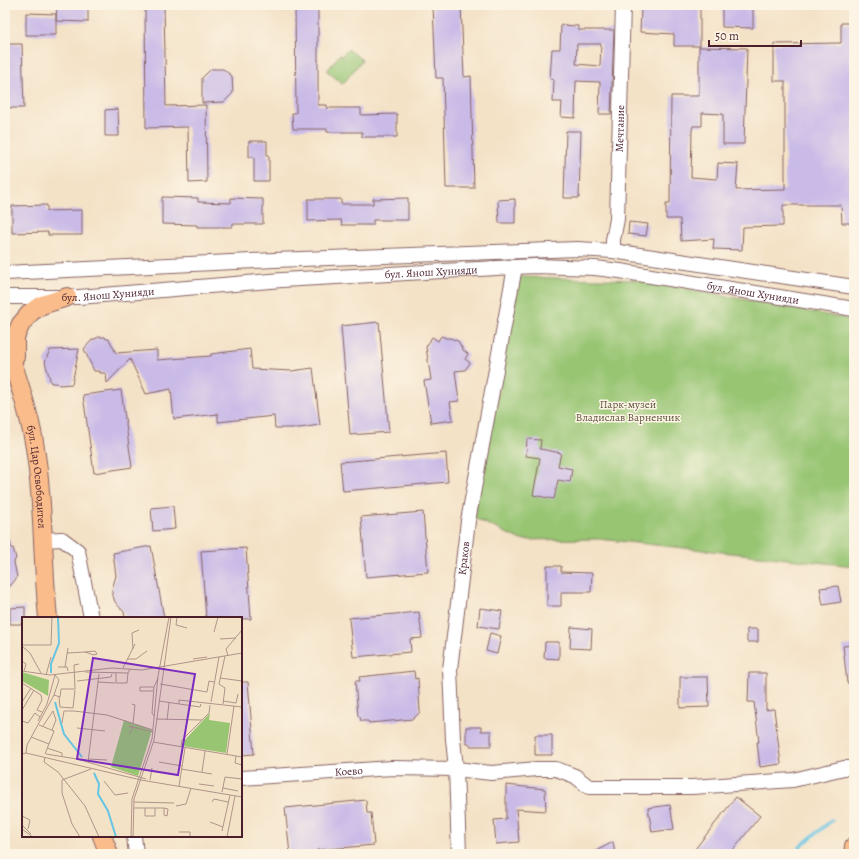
<svg xmlns="http://www.w3.org/2000/svg" width="859" height="859" viewBox="0 0 859 859" font-family="Alegreya,serif">
  <rect width="100%" height="100%" fill="#fcf5e5"/>
  <filter id="ink" filterUnits="userSpaceOnUse"><feTurbulence type="fractalNoise" baseFrequency=".025" numOctaves="2"/><feDisplacementMap in="SourceGraphic" scale="8" xChannelSelector="R" yChannelSelector="G"/><feConvolveMatrix kernelMatrix="1 2 1 2 8 2 1 2 1" color-interpolation-filters="sRGB"/></filter>
  <filter id="wash" filterUnits="userSpaceOnUse"><feTurbulence type="fractalNoise" baseFrequency=".012" numOctaves="4" result="noise"/><feDisplacementMap in="SourceGraphic" scale="16" xChannelSelector="R" yChannelSelector="G"/><feGaussianBlur stdDeviation="0.9" result="paint"/><feColorMatrix in="noise" values="0 0 0 0 0 0 0 0 0 0 0 0 0 0 0 0 0 1.4 0 .05"/><feComposite in="paint" operator="in"/></filter>
  <g filter="url(#wash)">
    <rect width="100%" height="100%" fill="#f4e2c7"/>
    <path fill="#97c572" stroke="#70724e" d="M 348,49 L 362,60 L 343,84 L 327,71 L 340,54 L 342,56 Z
      M 520,277 L 640,280 L 854,320 L 854,566 L 599,539 L 521,540 L 474,518 Z"/>
    <g fill="none" stroke-linecap="round" stroke-linejoin="round">
      <path stroke="#65c5e3" stroke-width="3.5" d="M 795,854 L 802,845 L 832,820"/>
    </g>
    <g id="blocks">
      <path fill="#c9bae7" fill-rule="evenodd" d="M 57,5 L 88,5 L 88,22 L 56,21 Z
        M 145,5 L 164,5 L 166,106 L 206,105 L 207,182 L 189,183 L 188,127 L 146,128 Z
        M 318,5 L 318,105 L 327,105 L 327,108 L 361,108 L 361,115 L 397,114 L 397,137 L 362,137 L 362,132 L 327,132 L 327,129 L 293,129 L 292,113 L 296,113 L 295,6 Z
        M 433,5 L 461,5 L 464,77 L 471,76 L 474,188 L 446,188 L 443,78 L 436,78 Z
        M 645,5 L 700,5 L 700,46 L 674,46 L 674,34 L 640,32 L 641,9 L 645,9 Z
        M 722,5 L 753,5 L 753,28 L 722,27 Z
        M 26,13 L 56,14 L 56,35 L 26,35 Z
        M 841,23 L 854,23 L 854,223 L 842,223 L 841,205 L 783,205 L 783,226 L 743,227 L 742,250 L 713,249 L 714,239 L 681,241 L 680,219 L 666,219 L 666,204 L 670,204 L 671,96 L 699,96 L 699,47 L 747,48 L 744,144 L 723,144 L 723,114 L 702,113 L 702,126 L 693,126 L 692,130 L 691,177 L 717,179 L 718,163 L 738,164 L 736,190 L 785,189 L 785,81 L 774,81 L 774,44 L 841,43 Z
        M 561,25 L 578,26 L 578,30 L 614,30 L 611,114 L 599,114 L 600,82 L 576,81 L 575,118 L 561,117 L 562,102 L 553,102 L 554,80 L 550,79 L 552,49 L 560,49 ZM 577,44 L 601,44 L 600,66 L 576,64 Z
        M 5,44 L 22,44 L 24,108 L 5,108 Z
        M 211,69 L 223,69 L 232,76 L 233,93 L 224,102 L 202,103 L 202,78 Z
        M 118,109 L 119,136 L 105,136 L 105,110 Z
        M 566,131 L 581,131 L 579,198 L 564,198 Z
        M 249,141 L 267,141 L 267,156 L 269,156 L 269,181 L 254,181 L 254,157 L 249,157 Z
        M 162,197 L 198,198 L 198,202 L 231,203 L 231,198 L 263,199 L 263,224 L 232,224 L 232,227 L 197,227 L 197,225 L 162,224 Z
        M 408,198 L 408,220 L 373,220 L 373,225 L 342,225 L 341,220 L 308,221 L 308,199 L 341,199 L 341,204 L 373,204 L 373,199 Z
        M 515,199 L 515,223 L 499,223 L 498,200 Z
        M 47,205 L 47,211 L 82,210 L 82,235 L 48,235 L 48,232 L 12,233 L 12,206 Z
        M 629,222 L 648,224 L 646,236 L 628,234 Z
        M 379,322 L 389,432 L 350,435 L 341,326 Z
        M 441,336 L 446,338 L 450,338 L 458,341 L 463,350 L 468,354 L 465,359 L 470,363 L 465,370 L 455,371 L 459,401 L 450,402 L 453,420 L 431,423 L 424,381 L 431,380 L 426,347 L 432,337 L 438,341 Z
        M 99,337 L 105,337 L 106,339 L 109,339 L 116,353 L 157,350 L 157,360 L 211,356 L 211,354 L 250,349 L 252,369 L 292,371 L 313,368 L 320,425 L 299,428 L 275,428 L 274,416 L 218,422 L 218,414 L 174,419 L 171,389 L 146,394 L 130,359 L 107,383 L 106,373 L 100,373 L 100,371 L 94,371 L 84,349 L 92,340 Z
        M 79,349 L 72,384 L 59,385 L 57,383 L 51,383 L 45,362 L 50,350 Z
        M 121,390 L 132,467 L 94,473 L 83,395 Z
        M 527,439 L 541,440 L 540,449 L 561,453 L 558,466 L 572,469 L 570,482 L 558,480 L 554,499 L 533,495 L 540,458 L 526,456 Z
        M 446,453 L 448,482 L 343,491 L 340,462 Z
        M 173,506 L 175,529 L 153,531 L 151,508 Z
        M 423,512 L 428,572 L 366,577 L 361,517 Z
        M 5,541 L 10,541 L 11,548 L 13,548 L 16,558 L 14,562 L 17,578 L 5,592 Z
        M 151,546 L 164,618 L 125,618 L 124,612 L 115,602 L 113,596 L 112,589 L 116,576 L 113,553 Z
        M 246,548 L 251,619 L 206,618 L 201,551 Z
        M 547,566 L 561,566 L 561,572 L 592,573 L 591,592 L 561,592 L 561,606 L 547,606 Z
        M 838,586 L 841,602 L 823,605 L 820,588 Z
        M 25,607 L 25,618 L 23,618 L 23,624 L 10,624 L 10,608 Z
        M 480,608 L 502,611 L 499,629 L 478,626 Z
        M 419,612 L 422,638 L 410,639 L 411,652 L 353,657 L 349,618 Z
        M 571,627 L 592,629 L 591,649 L 570,648 Z
        M 747,629 L 758,629 L 758,642 L 747,642 Z
        M 490,633 L 501,636 L 497,654 L 486,651 Z
        M 545,642 L 559,642 L 559,659 L 544,658 Z
        M 854,645 L 854,683 L 847,683 L 843,646 Z
        M 414,671 L 415,679 L 418,678 L 420,712 L 413,719 L 369,723 L 368,721 L 361,721 L 360,717 L 358,716 L 355,681 L 360,681 L 359,677 Z
        M 749,673 L 766,673 L 766,710 L 774,709 L 781,764 L 760,767 L 757,742 L 759,742 L 754,702 L 748,702 Z
        M 680,677 L 708,677 L 709,707 L 680,708 Z
        M 241,682 L 248,682 L 254,754 L 241,755 Z
        M 466,727 L 481,727 L 481,731 L 491,731 L 491,746 L 470,746 L 470,744 L 466,744 Z
        M 535,735 L 552,735 L 552,755 L 535,755 Z
        M 506,785 L 545,789 L 546,811 L 516,809 L 519,842 L 496,844 L 494,820 L 506,819 Z
        M 736,797 L 760,816 L 730,854 L 691,854 Z
        M 366,800 L 367,813 L 371,813 L 374,845 L 317,850 L 315,854 L 290,854 L 285,808 Z
        M 670,805 L 674,829 L 652,832 L 648,808 Z
        M 613,842 L 615,854 L 590,854 Z"/>
    </g>
  </g>
  <g filter="url(#ink)">
    <use href="#blocks" fill-opacity="0" stroke="#866362" stroke-width="1"/>
    <g fill="none" stroke-linecap="round" stroke-linejoin="round">
      <defs>
        <g id="minor">
          <path id="s1" d="M 613,251 L 613,240 L 617,219 L 623,5"/>
          <path d="M 5,273 L 274,260 L 577,249 L 613,251 L 854,287"/>
          <path id="s2" d="M 5,297 L 79,297 L 282,280 L 515,267 L 535,266 L 595,268 L 620,271 L 854,309"/>
          <path d="M 43,540 L 62,539 L 78,551 L 91,618"/>
          <path id="s3" d="M 241,778 L 392,768 L 456,769 L 491,773 L 537,769 L 556,769 L 575,776 L 589,787 L 692,787 L 793,780 L 844,768 L 854,768"/>
          <path d="M 134,836 L 136,854"/>
          <path id="s4" d="M 459,854 L 456,769 L 453,739 L 450,669 L 468,521 L 515,267"/>
        </g>
        <g id="major">
          <path id="s5" d="M 5,340 C 16,374 28,408 34,442 C 44,500 42,560 48,618"/>
          <path d="M 15,357 L 15,337 L 21,324 L 31,312 L 42,305 L 67,297"/>
          <path d="M 102,836 L 109,854"/>
          <path d="M 853,854 L 854,846"/>
        </g>
      </defs>
      <use href="#minor" stroke="#866362" stroke-width="16"/>
      <use href="#major" stroke="#866362" stroke-width="20"/>
      <use href="#minor" stroke="#fff" stroke-width="14"/>
      <use href="#major" stroke="#fabc8b" stroke-width="18"/>
    </g>
  </g>
  <g text-anchor="middle" dominant-baseline="central" stroke-width="3" stroke-linejoin="round" paint-order="stroke">
    <g font-size="11" fill="#4a1f2b" stroke="#fcf5e5">
      <text stroke="none"><textPath href="#s1" startOffset="123">Мечтание</textPath></text>
      <text stroke="none"><textPath href="#s2" startOffset="427">бул. Янош Хунияди</textPath></text>
      <text stroke="none"><textPath href="#s2" startOffset="751">бул. Янош Хунияди</textPath></text>
      <text stroke="none"><textPath href="#s2" startOffset="103">бул. Янош Хунияди</textPath></text>
      <text stroke="none"><textPath href="#s5" startOffset="141">бул. Цар Освободител</textPath></text>
      <text stroke="none"><textPath href="#s4" startOffset="297">Краков</textPath></text>
      <text stroke="none"><textPath href="#s3" startOffset="108">Коево</textPath></text>
    </g>
    <g font-size="11" fill="#615140" stroke="#fcf5e5">
      <text x="628" y="404">Парк-музей<tspan x="628" dy="13">Владислав Варненчик</tspan></text>
    </g>
  </g>
  <g transform="translate(22 617)">
    <rect width="220" height="220" fill="#f4e2c7"/>
    <path d="M 0,55 L 27,63 L 26,79 L 0,64 ZM 188,96 L 187,103 L 208,106 L 204,136 L 161,129 L 162,124 ZM 102,103 L 130,113 L 116,159 L 89,150 Z" fill="#97c572"/>
    <path fill="none" stroke="#65c5e3" stroke-width="2" d="M 29,56 L 29,47 L 37,26 L 36,0M 33,85 L 42,117 L 60,140M 72,156 L 77,167 L 76,177 L 86,194 L 94,220"/>
    <path fill="none" stroke="#b09489" stroke-width="1" d="M 155,0 L 154,8 L 165,11M 192,15 L 196,0M 198,22 L 214,21M 0,28 L 29,28 L 30,0M 0,29 L 8,36 L 19,56M 111,32 L 110,16 L 117,13M 45,36 L 63,35 L 73,34 L 75,37 L 72,38 L 63,35M 206,39 L 204,32 L 220,13M 105,42 L 114,42 L 125,34M 171,42 L 185,40M 0,44 L 4,47 L 2,54M 36,50 L 45,50 L 46,54M 43,50 L 46,31M 101,51 L 113,27M 0,54 L 28,58 L 90,51 L 120,53 L 220,36M 63,55 L 106,56 L 108,52M 94,56 L 94,66 L 105,66 L 106,56M 24,58 L 29,40M 198,61 L 220,64M 55,64 L 89,60 L 90,57M 76,65 L 93,66M 0,66 L 19,78 L 20,83 L 15,93 L 20,95M 138,67 L 185,75 L 187,64 L 192,65M 131,74 L 118,74 L 118,70 L 132,70M 32,78 L 38,80 L 39,72 L 53,72 L 52,48 L 57,47M 37,80 L 38,90 L 51,91 L 53,73M 137,84 L 178,90 L 179,87M 201,84 L 214,86 L 216,77M 0,85 L 9,71M 189,85 L 197,40M 110,87 L 113,88 L 111,106M 157,87 L 157,83 L 220,90M 201,87 L 203,71 L 197,67 L 203,39M 0,93 L 12,73M 132,99 L 130,96 L 132,70 L 136,61M 134,102 L 180,103M 145,103 L 147,86M 0,104 L 6,106 L 13,96 L 18,100M 16,104 L 25,87 L 33,58M 40,106 L 42,94 L 52,94 L 85,98 L 131,113M 17,108 L 32,114 L 23,137M 21,109 L 31,94 L 34,103 L 30,113M 55,111 L 83,114M 107,117 L 111,111 L 107,109 L 131,115M 9,120 L 27,127M 131,125 L 220,140M 159,130 L 160,123 L 187,96 L 188,88M 25,131 L 40,136 L 40,139M 4,136 L 119,163 L 220,180M 0,137 L 4,136 L 5,128 L 32,78 L 37,63 L 33,58M 24,137 L 55,142 L 124,162M 205,137 L 212,89M 214,139 L 213,146 L 220,148M 23,140 L 22,145 L 36,155 L 63,189 L 77,220M 66,142 L 85,143M 66,145 L 77,57M 137,145 L 160,149M 159,152 L 190,157M 180,155 L 183,134M 128,163 L 130,151M 82,164 L 93,178 L 106,176M 177,167 L 192,169M 157,169 L 163,131M 201,171 L 216,174M 200,175 L 203,160 L 220,162M 112,185 L 152,186M 190,185 L 192,182 L 206,185M 154,189 L 164,187 L 169,171M 112,191 L 142,191 L 142,198 L 145,199 L 146,192 L 142,191M 123,191 L 123,199 L 133,199 L 133,191M 0,199 L 8,203 L 6,212M 188,205 L 201,210M 0,208 L 9,217M 0,212 L 11,220M 200,214 L 208,178M 157,215 L 168,215 L 168,220M 58,220 L 50,207 L 40,176 L 40,163 L 69,152M 109,220 L 110,182 L 130,122 L 136,59 L 147,0M 111,220 L 112,182 L 132,123 L 149,0M 205,220 L 213,179"/>
    <path fill="#7b2cbf" fill-opacity="0.15" stroke="#7b2cbf" stroke-width="2" d="M 71,41 L 173,57 L 156,158 L 55,142 Z"/>
    <rect width="220" height="220" fill="none" stroke="#4a1f2b" stroke-width="2"/>
  </g>
  <rect width="859" height="859" fill="none" stroke="#fcf5e5" stroke-width="20"/>
  <path d="M709 40v6h92v-6" fill="none" stroke="#4a1f2b" stroke-width="2"/>
  <text x="715" y="40" font-size="12" fill="#4a1f2b" stroke="#fcf5e5" stroke-width="3" paint-order="stroke">50 m</text>
</svg>
